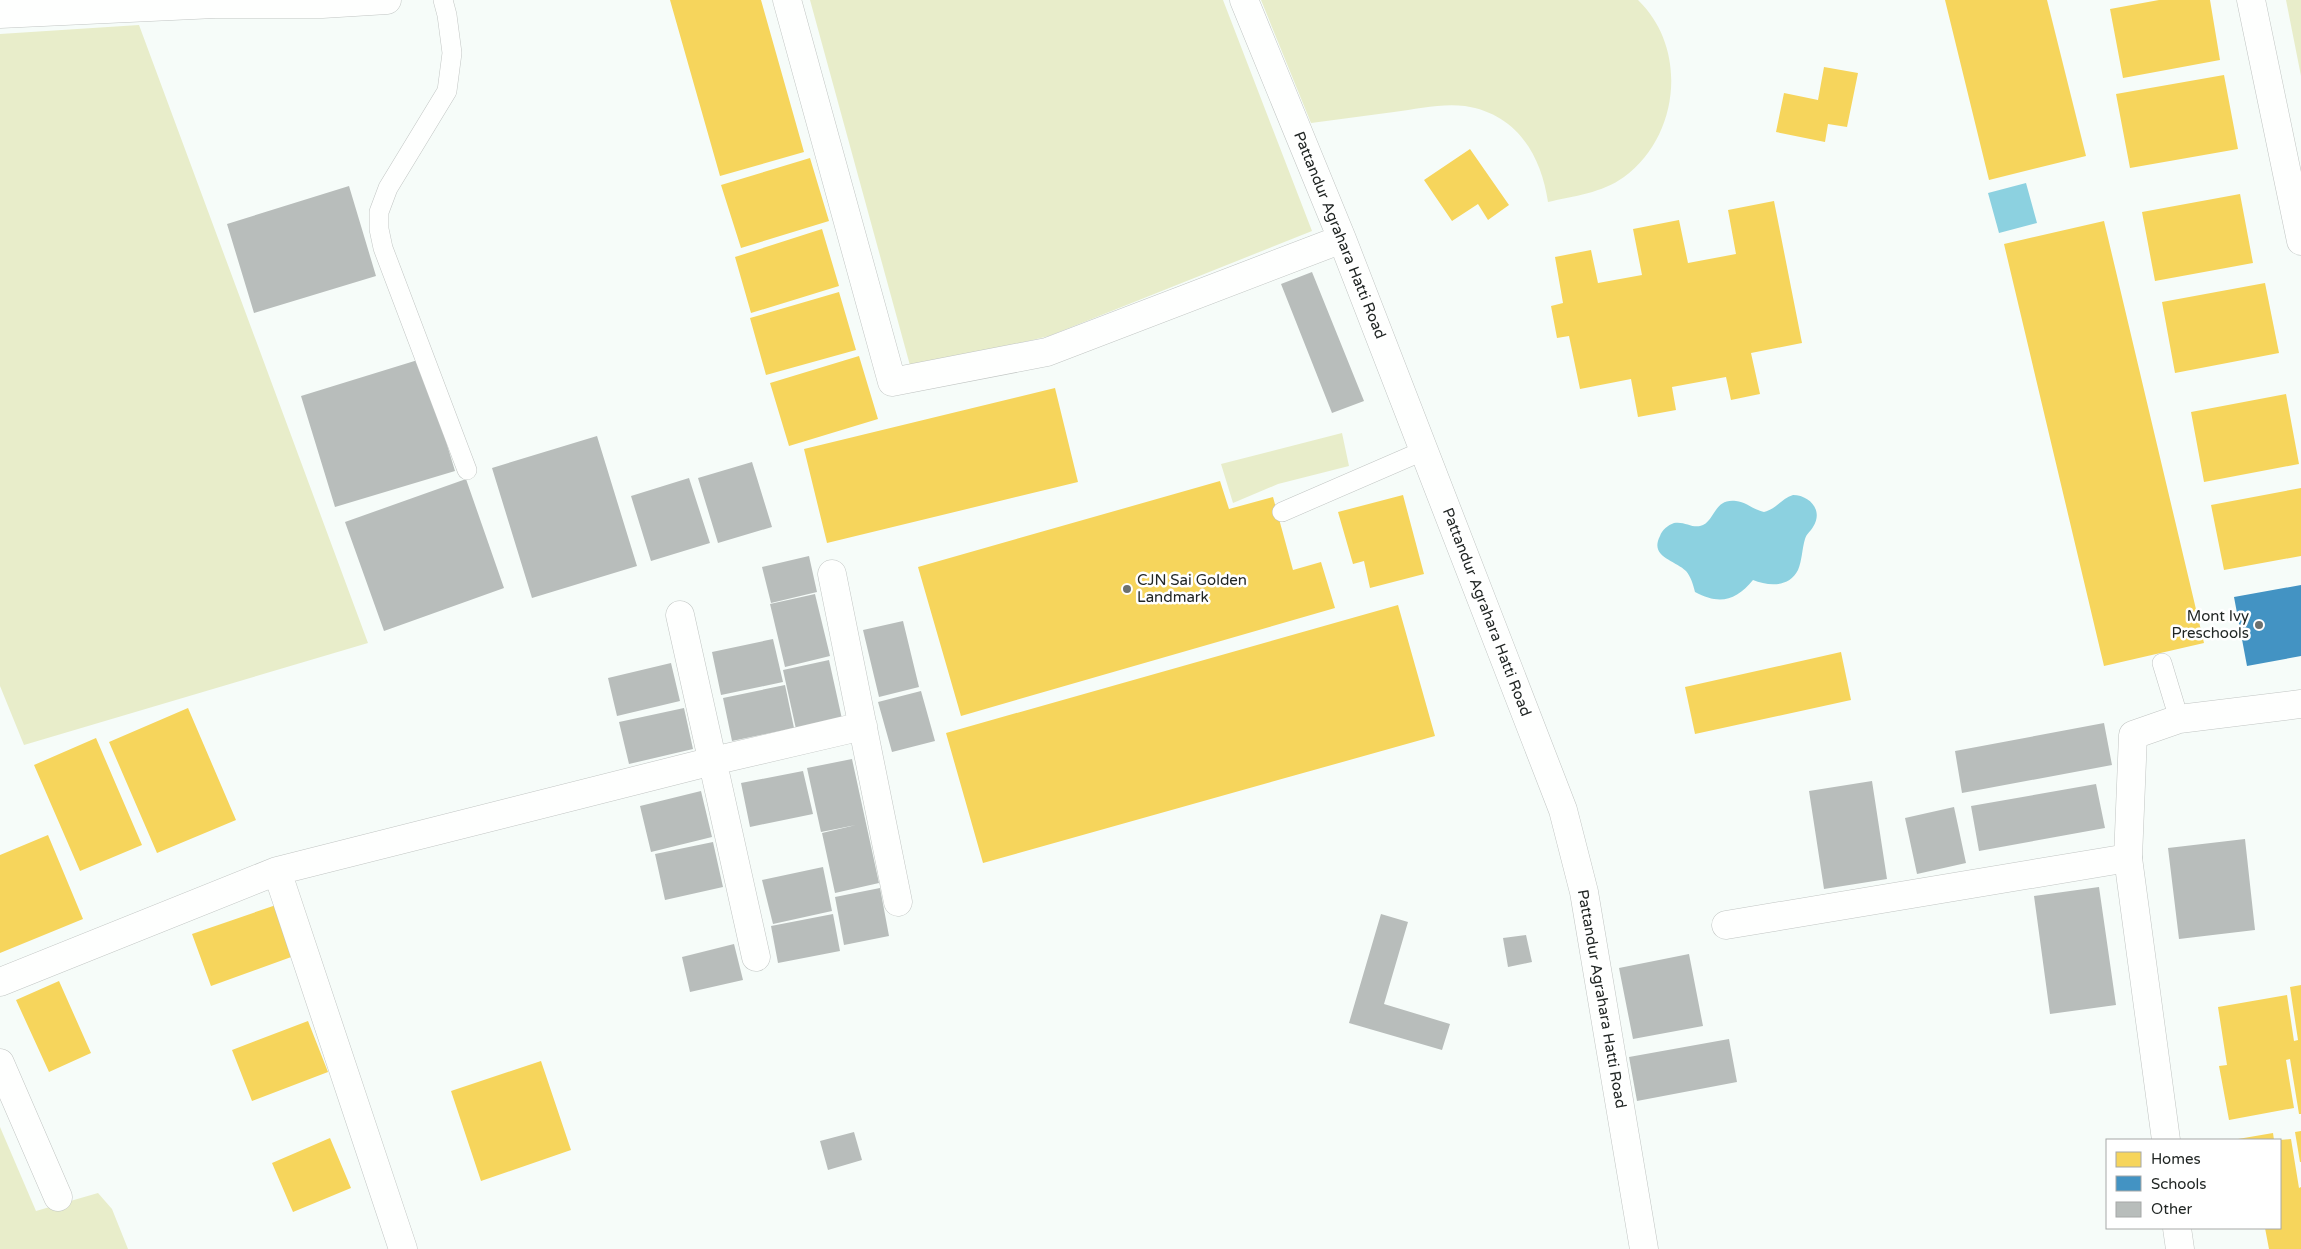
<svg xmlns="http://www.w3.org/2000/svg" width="2301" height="1249" viewBox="0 0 2301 1249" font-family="'Varela Round',sans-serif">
  <rect width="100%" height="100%" fill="#f6fcf9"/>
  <path fill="#e8edca" d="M 810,0 L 1223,0 L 1312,231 L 1049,336 L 911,369 Z
    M 1261,0 L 1638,0 C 1689,49 1679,137 1624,177 C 1602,193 1574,196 1548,202 C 1541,155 1517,114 1465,106 C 1442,103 1417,109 1394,112 C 1366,116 1339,119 1311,123 Z
    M 2286,0 L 2301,0 L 2301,76 Z
    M 139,25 L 368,643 L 24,745 L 0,686 L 0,34 Z
    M 1342,433 L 1349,466 L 1278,484 L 1233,503 L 1221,464 Z
    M 0,1127 L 36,1211 L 98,1193 L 112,1209 L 128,1249 L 0,1249 Z"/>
  <path fill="#8cd1e0" d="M 2026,183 L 2037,223 L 1999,233 L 1988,193 Z
    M 1793,495 C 1809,495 1824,510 1813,527 C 1810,532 1807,533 1805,539 C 1802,549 1802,561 1798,570 C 1789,588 1768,586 1753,580 C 1736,601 1719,605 1695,592 C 1693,584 1691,577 1686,571 C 1675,560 1649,557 1660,536 C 1662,530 1668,525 1674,523 C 1684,521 1692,528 1700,526 C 1715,523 1713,498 1736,501 C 1746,502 1754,510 1764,512 C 1776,509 1781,499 1793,495 Z"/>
  <path fill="#f6d55c" d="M 670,0 L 761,0 L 804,152 L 720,176 Z
    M 1945,0 L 2047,0 L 2086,156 L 1989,180 Z
    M 2159,0 L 2210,0 L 2220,60 L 2123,78 L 2110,9 Z
    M 1824,67 L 1858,73 L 1847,127 L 1828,124 L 1825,142 L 1776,132 L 1784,93 L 1818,100 Z
    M 2224,75 L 2238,149 L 2130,168 L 2116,94 Z
    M 1470,149 L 1509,205 L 1488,220 L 1478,204 L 1452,221 L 1424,180 Z
    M 810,158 L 829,221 L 741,248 L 721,185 Z
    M 2240,194 L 2253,263 L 2155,281 L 2142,212 Z
    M 1774,201 L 1802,343 L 1751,353 L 1760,394 L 1731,400 L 1726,377 L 1672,387 L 1676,410 L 1638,417 L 1631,379 L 1580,389 L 1569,336 L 1557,338 L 1551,306 L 1563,303 L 1555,257 L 1591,250 L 1598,283 L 1642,275 L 1633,229 L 1679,220 L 1688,263 L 1736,254 L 1728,210 Z
    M 2104,221 L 2204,643 L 2104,666 L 2004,244 Z
    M 822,229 L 839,286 L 751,313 L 735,257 Z
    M 2265,283 L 2279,353 L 2175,373 L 2162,302 Z
    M 839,292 L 856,350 L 766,375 L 750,318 Z
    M 859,356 L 878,419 L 789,446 L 770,383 Z
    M 1055,388 L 1078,482 L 827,543 L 804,449 Z
    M 2286,394 L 2299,464 L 2204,482 L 2191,412 Z
    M 1220,481 L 1229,509 L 1273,497 L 1293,570 L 1321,562 L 1335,608 L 961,716 L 918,567 Z
    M 2301,488 L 2301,556 L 2224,570 L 2211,505 Z
    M 1403,495 L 1424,574 L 1370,588 L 1364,561 L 1353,564 L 1338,512 Z
    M 1398,605 L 1435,736 L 983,863 L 946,733 Z
    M 1841,652 L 1851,700 L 1695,734 L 1685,687 Z
    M 188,708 L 236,820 L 157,853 L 109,742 Z
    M 96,738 L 142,845 L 80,871 L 34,765 Z
    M 48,835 L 83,919 L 0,953 L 0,855 Z
    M 276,905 L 294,956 L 211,986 L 192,934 Z
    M 59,981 L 91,1053 L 49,1072 L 16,1000 Z
    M 2301,985 L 2301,1114 L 2299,1114 L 2290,1059 L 2286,1060 L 2294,1108 L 2229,1120 L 2219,1066 L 2227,1065 L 2218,1007 L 2287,995 L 2294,1041 L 2298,1040 L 2290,987 Z
    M 308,1021 L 328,1072 L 252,1101 L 232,1050 Z
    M 541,1061 L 571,1150 L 481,1181 L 451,1091 Z
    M 2301,1131 L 2301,1162 L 2300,1162 L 2295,1132 Z
    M 2273,1133 L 2274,1140 L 2238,1140 L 2238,1139 Z
    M 330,1138 L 351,1188 L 293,1212 L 272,1163 Z
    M 2291,1139 L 2299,1188 L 2301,1187 L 2301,1249 L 2269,1249 L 2265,1228 L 2280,1228 L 2280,1140 Z"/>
  <path fill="#4393c3" d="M 2301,585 L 2301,656 L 2247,666 L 2234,597 Z"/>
  <path fill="#b8bdbb" d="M 349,186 L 376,276 L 254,313 L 227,224 Z
    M 1312,272 L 1364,401 L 1332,413 L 1281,284 Z
    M 421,359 L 455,471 L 335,507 L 301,396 Z
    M 597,436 L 637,566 L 532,598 L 492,468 Z
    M 752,462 L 772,527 L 718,543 L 698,478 Z
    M 689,478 L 710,543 L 651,561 L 631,496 Z
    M 466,479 L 504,588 L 384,631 L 345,522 Z
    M 809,556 L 817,592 L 771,603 L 762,567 Z
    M 815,594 L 830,656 L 785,667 L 770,604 Z
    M 903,621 L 919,687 L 879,697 L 863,630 Z
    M 773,639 L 783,682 L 721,695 L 712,652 Z
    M 829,660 L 842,719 L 796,729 L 783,670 Z
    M 671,663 L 680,701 L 617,716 L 608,678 Z
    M 785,685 L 794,728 L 732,741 L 723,698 Z
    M 921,691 L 935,741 L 892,752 L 878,702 Z
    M 684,708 L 693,749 L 629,764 L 619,722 Z
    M 2104,723 L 2112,765 L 1962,793 L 1955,751 Z
    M 852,759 L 879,883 L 835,893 L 822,833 L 856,825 L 821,832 L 807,768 Z
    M 803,771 L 813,814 L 750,827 L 741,783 Z
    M 1872,781 L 1887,879 L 1824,889 L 1809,791 Z
    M 2096,784 L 2105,828 L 1979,851 L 1971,806 Z
    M 701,791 L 712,837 L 651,852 L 640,806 Z
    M 1954,807 L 1966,863 L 1917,874 L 1905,818 Z
    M 2245,839 L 2255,930 L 2179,939 L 2168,848 Z
    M 713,842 L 723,887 L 665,900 L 655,854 Z
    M 823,867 L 832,911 L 773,924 L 762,880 Z
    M 2099,887 L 2116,1005 L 2050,1014 L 2034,896 Z
    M 880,888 L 889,936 L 844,945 L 835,897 Z
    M 833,914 L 840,951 L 778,963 L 771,926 Z
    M 1381,914 L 1408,922 L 1384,1004 L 1450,1024 L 1442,1050 L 1349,1023 Z
    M 1526,935 L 1532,962 L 1508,967 L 1503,938 Z
    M 734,944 L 743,980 L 690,992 L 682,957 Z
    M 1689,954 L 1703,1026 L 1633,1039 L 1619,968 Z
    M 1729,1039 L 1737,1082 L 1637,1101 L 1629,1057 Z
    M 854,1132 L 862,1160 L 828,1170 L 820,1141 Z"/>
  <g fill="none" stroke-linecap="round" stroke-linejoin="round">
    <defs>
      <path id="lane" d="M 443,0 L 447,15 L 452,53 L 447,91 L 388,188 L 379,212 L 379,229 L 383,248 L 467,470
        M 1282,512 L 1425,450
        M 2162,663 L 2179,719"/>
      <path id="street" d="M 787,0 L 892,382 L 1047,352 L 1342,239
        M 1244,0 L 1342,239 L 1563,810 L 1584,892 L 1644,1249
        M 832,574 L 898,902
        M 680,615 L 756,957
        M 277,871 L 713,761 L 863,726
        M 1726,925 L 2128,858
        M 0,982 L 277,871 L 403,1249
        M 0,1063 L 58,1197"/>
      <path id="secondary" d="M 2251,0 L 2301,241
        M 0,14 L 215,4 L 322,4 L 387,0
        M 2166,1140 L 2128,858 L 2133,735 L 2179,719 L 2301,704
        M 2177,1228 L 2180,1249"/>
    </defs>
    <use href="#lane" stroke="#c1c5c3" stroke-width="20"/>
    <use href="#street" stroke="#c1c5c3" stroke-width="29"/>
    <use href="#secondary" stroke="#c1c5c3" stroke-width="29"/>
    <use href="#lane" stroke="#fefffe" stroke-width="19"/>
    <use href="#street" stroke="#fefffe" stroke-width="28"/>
    <use href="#secondary" stroke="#fefffe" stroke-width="28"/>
  </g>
  <g fill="#6c716f" stroke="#fff" stroke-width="2">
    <circle cx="1127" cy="589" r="5"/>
    <circle cx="2259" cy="625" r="5"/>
  </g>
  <g text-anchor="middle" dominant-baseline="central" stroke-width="5" stroke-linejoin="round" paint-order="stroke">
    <g font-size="15" fill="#212624" stroke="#fff">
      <text transform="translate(1340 235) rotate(68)">Pattandur Agrahara Hatti Road</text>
      <text transform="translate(1487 612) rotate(69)">Pattandur Agrahara Hatti Road</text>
      <text transform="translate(1602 999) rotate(80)">Pattandur Agrahara Hatti Road</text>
    </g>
    <g font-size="15" fill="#212624" stroke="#fff" text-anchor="start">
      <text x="1137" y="580">CJN Sai Golden<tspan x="1137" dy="17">Landmark</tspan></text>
      <text x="2249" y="616" text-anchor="end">Mont Ivy<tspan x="2249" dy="17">Preschools</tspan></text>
    </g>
  </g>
  <rect x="2106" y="1139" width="175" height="90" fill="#ffffff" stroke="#a6a8a7"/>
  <rect x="2116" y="1152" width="25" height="15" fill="#f6d55c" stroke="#a6a8a7"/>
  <text x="2151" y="1164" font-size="15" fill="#212624">Homes</text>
  <rect x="2116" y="1176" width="25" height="15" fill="#4393c3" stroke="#a6a8a7"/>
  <text x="2151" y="1189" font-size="15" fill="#212624">Schools</text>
  <rect x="2116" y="1202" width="25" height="15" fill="#b8bdbb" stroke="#a6a8a7"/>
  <text x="2151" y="1214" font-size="15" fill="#212624">Other</text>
</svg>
